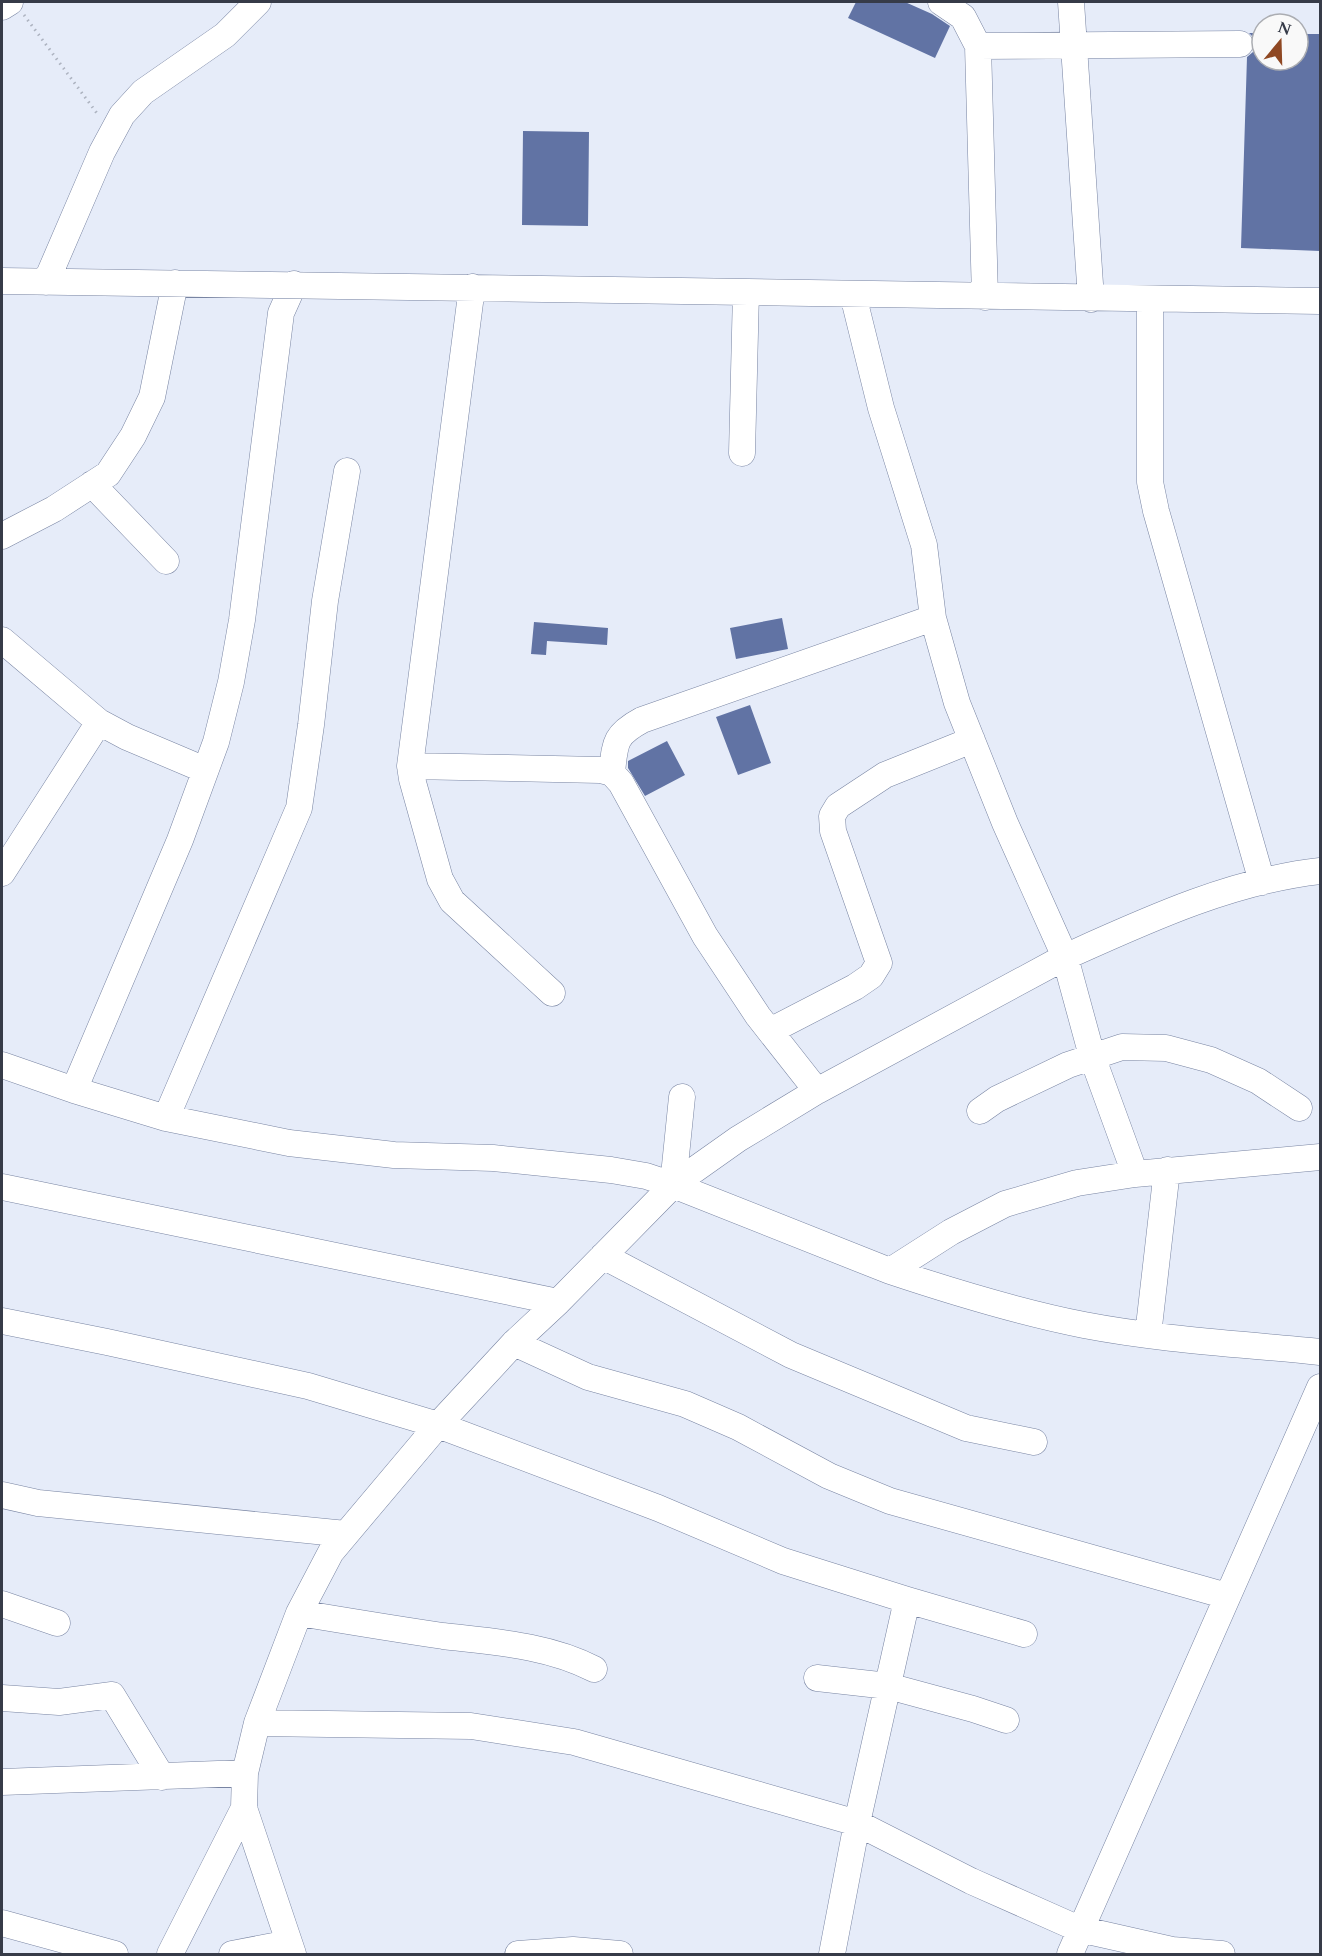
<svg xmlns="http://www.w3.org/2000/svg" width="1322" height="1956" viewBox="0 0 1322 1956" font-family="Spectral,serif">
  <rect width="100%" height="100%" fill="#e6ecf9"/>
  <path fill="#6173a4" d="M 856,2 L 905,2 L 932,14 L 950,26 L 935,58 L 848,18 Z
    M 1249,33 L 1262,33 L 1262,60 L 1298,60 L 1298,34 L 1320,34 L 1320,251 L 1241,248 L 1247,57 L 1253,52 L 1255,44 L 1253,37 Z
    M 523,131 L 589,132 L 588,226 L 522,225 Z
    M 782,618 L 788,649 L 736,659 L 730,628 Z
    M 534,622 L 608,628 L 607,645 L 547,641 L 546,655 L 531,654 Z
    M 750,705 L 771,763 L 738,775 L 716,717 Z
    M 667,741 L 685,775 L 645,796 L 628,768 L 628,761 Z"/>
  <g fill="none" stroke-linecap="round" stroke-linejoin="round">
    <defs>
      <path id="minor" d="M 941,2 L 963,17 L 978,46 L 985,297
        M 1071,2 L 1091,299
        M 2,7 L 10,2
        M 978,46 L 1240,44
        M 2,281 C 441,285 881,296 1320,301
        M 46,282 L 102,152 L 122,115 L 143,92 L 225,35 L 258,2
        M 472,287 L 410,766 L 412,779 L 440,879 L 452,901 L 552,993
        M 853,295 L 881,408 L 924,545 L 933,618 L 957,703 L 1005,823 L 1065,957 L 817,1091 L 738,1139 L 673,1185 L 890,1271 L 951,1232 L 1005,1204 L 1077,1183 L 1135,1174 L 1320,1157
        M 1150,299 L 1150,482 L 1156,511 L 1262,882
        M 742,453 L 746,292
        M 92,484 L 166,561
        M 2,536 L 54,509 L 108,474 L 133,436 L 152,397 L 175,283
        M 2,640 L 99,722 L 127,737 L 205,770
        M 410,766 L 600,770 L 612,773 L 621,783 L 705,936 L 758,1016 L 817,1091
        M 612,773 C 615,743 614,735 642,720 L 933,618
        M 2,873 L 99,722
        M 770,1031 L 855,987 L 871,976 L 879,963 L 833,831 L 832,816 L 838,806 L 885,775 L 972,740
        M 2,1065 L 74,1090 L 180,840 L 216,742 L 231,682 L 242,620 L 281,313 L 294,284
        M 74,1090 L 166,1118 L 289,1143 L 394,1155 L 493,1158 L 611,1170 L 646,1176 L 673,1185
        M 980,1111 L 997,1099 L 1068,1065 L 1122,1047 L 1166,1048 L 1211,1060 L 1258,1081 L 1299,1108
        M 166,1118 L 299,808 L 311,725 L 325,601 L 347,471
        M 1135,1174 L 1092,1056 L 1065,957 C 1147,920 1231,881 1320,871
        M 2,1187 L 558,1302
        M 603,1256 L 791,1355 L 966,1428 L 1034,1442
        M 890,1271 C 953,1292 1018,1312 1084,1325 C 1162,1340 1242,1344 1320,1352
        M 2,1321 L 107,1342 L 308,1386 L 438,1425 L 658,1508 L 783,1561 L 907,1600 L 1024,1634
        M 1148,1335 L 1167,1170
        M 514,1343 L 588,1377 L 685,1404 L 738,1427 L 829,1476 L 890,1501 L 1227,1596
        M 2,1495 L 38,1503 L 346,1534
        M 2,1604 L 57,1623
        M 299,1613 C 347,1621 395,1629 443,1636 C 494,1642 548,1645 594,1669
        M 817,1678 L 888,1686 L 973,1709 L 1006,1720
        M 2,1698 L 59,1702 L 112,1695 L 162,1777
        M 257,1723 L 471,1726 L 574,1742 L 857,1823 L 971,1881 L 1079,1929 L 1172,1950 L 1222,1954
        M 2,1782 L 245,1773
        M 2,1923 L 115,1954
        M 170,1954 L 244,1808
        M 232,1954 L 289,1943
        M 293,1954 L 244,1808 L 245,1773 L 257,1723 L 299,1613 L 331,1552 L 438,1425 L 514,1343 L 558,1302 L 673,1185 L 682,1097
        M 518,1954 L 573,1950 L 620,1954
        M 832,1954 L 857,1823 L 907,1600
        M 1070,1954 L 1320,1387"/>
    </defs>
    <use href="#minor" stroke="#7884a2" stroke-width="27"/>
    <path stroke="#adb3c0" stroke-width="3" stroke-dasharray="1.5 4.5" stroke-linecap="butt" d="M 24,15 L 99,116"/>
    <use href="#minor" stroke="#fff" stroke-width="26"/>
  </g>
  <rect width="1322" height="1956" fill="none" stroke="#363b48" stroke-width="6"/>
  <g transform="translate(1280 42) rotate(19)"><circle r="28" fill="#f9f9f9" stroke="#abadb2" stroke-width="1.5"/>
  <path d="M0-4.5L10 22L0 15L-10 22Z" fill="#8f4823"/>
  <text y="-9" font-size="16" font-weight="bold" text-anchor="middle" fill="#363b48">N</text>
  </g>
</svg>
